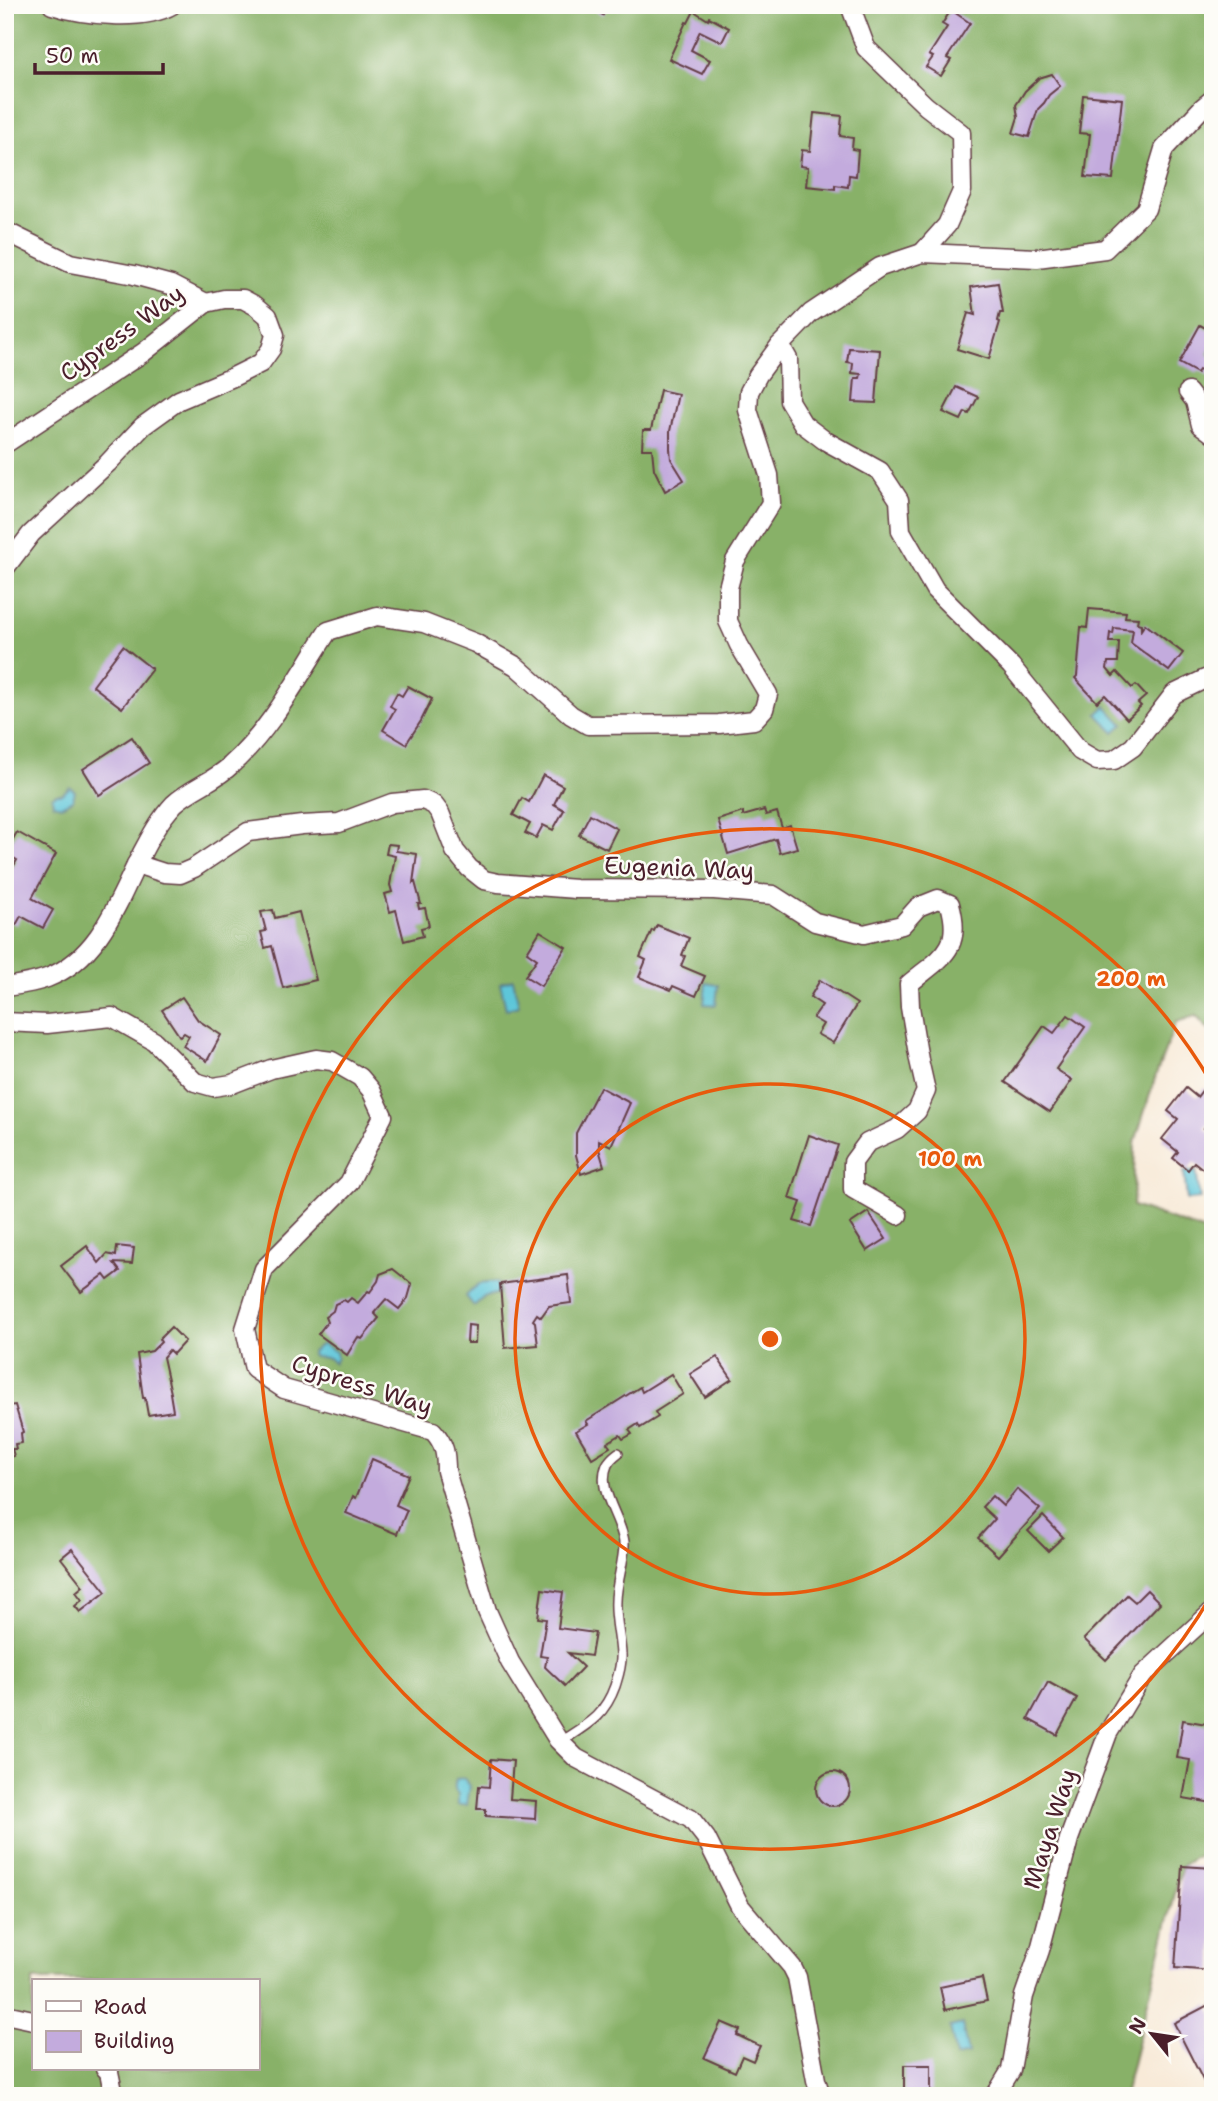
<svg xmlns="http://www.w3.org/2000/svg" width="1218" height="2101" viewBox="0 0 1218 2101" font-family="'Shantell Sans',sans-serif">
<rect width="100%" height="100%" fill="#fdfcf7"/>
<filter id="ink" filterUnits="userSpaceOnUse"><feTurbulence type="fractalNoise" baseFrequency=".0143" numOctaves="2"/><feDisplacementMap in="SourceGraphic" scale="14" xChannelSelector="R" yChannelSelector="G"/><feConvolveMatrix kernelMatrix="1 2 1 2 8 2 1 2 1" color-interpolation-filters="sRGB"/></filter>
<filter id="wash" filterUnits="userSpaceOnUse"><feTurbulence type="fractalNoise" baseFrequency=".00686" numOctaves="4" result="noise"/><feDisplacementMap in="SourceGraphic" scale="28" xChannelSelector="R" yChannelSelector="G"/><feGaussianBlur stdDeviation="1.57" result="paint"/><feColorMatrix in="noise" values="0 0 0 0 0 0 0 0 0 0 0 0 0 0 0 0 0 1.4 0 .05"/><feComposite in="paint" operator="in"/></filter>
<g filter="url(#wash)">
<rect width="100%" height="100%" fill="#f8ead8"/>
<path fill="#88b167" stroke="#696849" stroke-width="2" fill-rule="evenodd" d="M5,5h1208v1029l-17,-18 -20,6 -19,50 -22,70 -2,64 80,28v612l-31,20 -58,230h-1119zM33,1980h224v88h-224z"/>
<g fill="#5dc6d9" stroke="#547282" stroke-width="2">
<polygon points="1106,706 1123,724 1114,732 1097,714"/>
<polygon points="70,787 75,791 73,800 61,806 53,804 52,797 56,794 62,794"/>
<polygon points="513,979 519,1006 506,1009 500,983"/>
<polygon points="706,983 718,985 716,1005 704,1004"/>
<polygon points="1196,1170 1200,1199 1187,1200 1184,1172"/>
<polygon points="497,1282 499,1294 485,1296 474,1306 466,1296 478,1284"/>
<polygon points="322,1344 336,1352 337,1357 334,1363 329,1358 315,1357 312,1355 312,1352"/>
<polygon points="464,1778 470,1786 467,1805 458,1805 458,1794 454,1790 456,1779"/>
<polygon points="962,2024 968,2054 956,2057 950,2027"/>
</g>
<g id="blocks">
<g fill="#c3abdd">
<polygon points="586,5 608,5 603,15"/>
<polygon points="951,10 970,23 947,58 951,60 941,76 926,67 933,57 929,55 947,27 942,24"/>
<polygon points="694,11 708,20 709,17 729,28 722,42 700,31 691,50 710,60 702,74 669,59 686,22 688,23"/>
<polygon points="1052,74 1060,86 1049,95 1044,103 1038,109 1029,137 1013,133 1018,117 1016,105 1025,91 1039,78"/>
<polygon points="1083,95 1122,99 1113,179 1085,177 1090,134 1079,133"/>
<polygon points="814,113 842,116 840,136 853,138 852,149 858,150 856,176 849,175 848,187 835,185 835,189 806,186 808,167 800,166 802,150 810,151"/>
<polygon points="998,283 1003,313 1000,313 998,321 1000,322 989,359 957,349 968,313 975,315 971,287"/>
<polygon points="1200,325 1213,332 1213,348 1211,347 1207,354 1213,358 1213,378 1199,370 1197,373 1179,363"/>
<polygon points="849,348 880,350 876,403 853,402 855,378 860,378 861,374 852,373 853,363 847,362"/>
<polygon points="956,387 978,397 969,414 965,412 961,420 943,412"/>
<polygon points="660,390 678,394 670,431 670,449 671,459 684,480 665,491 654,469 652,449 642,449 643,430 651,430"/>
<polygon points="1089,609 1126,612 1125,617 1138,618 1137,623 1141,624 1141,630 1145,624 1183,653 1169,671 1131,643 1133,630 1114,628 1113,634 1110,633 1109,642 1119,642 1118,662 1108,662 1107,669 1113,676 1117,672 1132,688 1136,685 1146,696 1138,703 1141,706 1127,719 1105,695 1097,702 1075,678 1077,676 1081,627 1087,628"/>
<polygon points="123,646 152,669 122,708 93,686"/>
<polygon points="408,686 432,699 421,721 406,744 383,730 395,709 390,706 397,693 402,696"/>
<polygon points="132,737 149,763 99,795 83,769"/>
<polygon points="543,775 563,786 554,804 564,810 553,830 543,825 536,838 525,833 530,824 513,815 522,798 529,802"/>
<polygon points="764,810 766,815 777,812 782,828 790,825 797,848 780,853 776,839 728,854 718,820 743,812 743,816"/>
<polygon points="590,814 617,829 607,849 579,835"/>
<polygon points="17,832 56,854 32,898 53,910 43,928 21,916 16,925 5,919 5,881 17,860 5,853"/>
<polygon points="388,844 397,845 396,851 417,854 413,883 415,882 421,904 418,904 419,909 425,908 429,926 421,928 423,936 404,941 396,910 390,912 385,894 392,892 390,885 395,856 386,854"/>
<polygon points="273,910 275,918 299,912 316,980 283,988 272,946 265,948 261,932 266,931 261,912"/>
<polygon points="657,925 689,938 682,955 685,956 681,966 705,976 696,996 673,986 671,990 639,977 646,960 640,957 652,930 654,931"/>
<polygon points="540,931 566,947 541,986 525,976 537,959 527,952"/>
<polygon points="820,980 857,1004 833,1043 817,1034 823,1024 813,1018 822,1005 810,997"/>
<polygon points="182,997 198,1020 221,1035 207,1061 183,1046 189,1036 184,1033 180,1037 162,1010"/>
<polygon points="1068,1015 1085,1027 1056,1069 1072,1080 1050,1112 1005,1082 1044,1026 1054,1033"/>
<polygon points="600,1087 630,1103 611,1146 599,1140 599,1149 604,1166 581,1174 576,1155 576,1133"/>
<polygon points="1186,1088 1197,1097 1204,1088 1213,1095 1213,1118 1204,1128 1213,1135 1213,1177 1194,1162 1188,1170 1173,1158 1178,1152 1162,1139 1178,1119 1168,1111"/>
<polygon points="809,1135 838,1145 811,1226 794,1221 801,1202 789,1198"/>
<polygon points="868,1212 886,1239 867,1251 850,1224"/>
<polygon points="87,1246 99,1263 107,1254 116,1256 117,1246 134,1248 132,1264 114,1263 120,1271 108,1280 104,1275 81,1292 61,1266"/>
<polygon points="393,1269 412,1284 408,1298 399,1309 386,1299 374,1313 379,1318 362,1339 358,1337 347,1355 318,1334 327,1322 325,1317 333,1311 335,1304 344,1300 347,1302 351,1298 358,1303 368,1291 370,1292 378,1281 380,1274"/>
<polygon points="568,1275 571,1303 549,1306 541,1317 537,1314 533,1320 535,1322 538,1345 505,1348 500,1284"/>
<polygon points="468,1325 476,1326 475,1343 467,1343"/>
<polygon points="171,1327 185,1341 173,1354 169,1350 163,1357 171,1393 170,1393 173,1411 148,1415 145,1398 143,1398 137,1354 152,1351 161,1342 159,1339"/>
<polygon points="717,1357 732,1379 705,1397 690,1374"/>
<polygon points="671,1374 683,1394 655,1412 658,1417 640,1428 638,1424 629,1430 632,1434 623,1439 620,1435 607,1443 610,1447 592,1458 576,1431 588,1424 586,1421 640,1387 642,1392"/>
<polygon points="5,1400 8,1406 15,1405 23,1432 21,1433 22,1443 15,1444 16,1449 12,1449 14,1456 5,1458"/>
<polygon points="372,1459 409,1475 396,1505 407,1510 397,1534 346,1513 353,1496 356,1498"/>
<polygon points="1017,1489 1040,1509 998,1556 978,1538 995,1519 982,1507 992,1496 1003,1506"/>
<polygon points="1043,1516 1063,1537 1048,1551 1028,1531"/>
<polygon points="72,1549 106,1592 80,1612 75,1606 82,1600 76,1592 83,1586 61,1558"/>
<polygon points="542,1589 563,1592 558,1628 595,1633 591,1656 568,1653 583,1667 565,1686 545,1667 547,1657 540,1656 546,1619 538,1618"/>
<polygon points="1147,1590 1160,1603 1106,1660 1084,1639 1127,1595 1135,1602"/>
<polygon points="1048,1682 1077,1698 1057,1735 1028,1719"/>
<polygon points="1183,1720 1213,1725 1213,1803 1183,1798 1190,1760 1177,1758"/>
<polygon points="491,1759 513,1761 510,1799 536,1801 535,1819 486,1816 486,1809 477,1809 479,1786 489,1787"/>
<circle cx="833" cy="1789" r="17"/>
<polygon points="1182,1866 1213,1868 1213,1971 1175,1968"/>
<polygon points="982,1978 987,2001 945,2010 940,1987"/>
<polygon points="1208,2005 1213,2015 1213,2092 1210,2094 1174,2023"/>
<polygon points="721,2022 740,2030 737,2035 760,2046 753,2061 742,2056 735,2072 704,2058"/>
<rect x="904" y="2065" width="27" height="31"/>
</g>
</g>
</g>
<g filter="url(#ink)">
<use href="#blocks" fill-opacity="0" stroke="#643d45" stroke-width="2"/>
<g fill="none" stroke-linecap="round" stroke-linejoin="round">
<g stroke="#643d45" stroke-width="12">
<path id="lane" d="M560,1742c26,-17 44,-25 55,-56 3,-10 7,-21 6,-32 -1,-18 -6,-35 -5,-53 0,-18 9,-42 8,-59 -3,-25 -28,-52 -17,-77 2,-4 7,-9 11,-12"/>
</g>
<g stroke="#643d45" stroke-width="21">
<g id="street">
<path d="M52,5c31,10 91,17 120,0"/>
<polyline points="850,5 866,48 926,106 961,133 962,191 947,225 922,253"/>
<polyline points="5,231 70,263 134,275 171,285 206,303"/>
<polyline points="780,345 788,359 789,401 803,424 824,440 880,471 899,500 901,531 935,590 1011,666 1080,751 1097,761 1114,760 1133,747 1174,694 1205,679 1213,681"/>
<polyline points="1188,392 1195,401 1201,425 1213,434"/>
<polyline points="5,444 144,352 206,303 224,299 243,299 256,306 268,316 275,335 271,349 261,363 233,377 179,400 143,426 108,463 31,534 5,568"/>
<path d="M136,864l28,9 16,1 14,-6 54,-36 54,-7 37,-2 53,-20 31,-3 11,5 6,8 15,38 14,17 15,12 14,3 78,6 138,1 59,5 42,27 49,12 38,-9 16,-18 20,-8 12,5c13,46 -9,53 -41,80l1,23 9,53 7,31 -9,20 -20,18 -30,14 -14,19v27l45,26"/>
<path d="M5,987c14,-2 29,-4 42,-9 53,-20 72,-79 95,-125 9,-17 18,-34 32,-49 17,-16 41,-23 57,-39 41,-37 67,-88 97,-134l49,-15 47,7 51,20 41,23 55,49 17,10 131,-1 35,-4 10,-11 4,-15 -29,-49 -11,-24v-33l7,-27 36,-58 -2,-28 -21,-65 1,-18 9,-17 22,-30 31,-32 69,-46 42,-14 115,5 68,-9 41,-40 18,-60 38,-41 11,-9"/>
<path d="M5,1022l42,2 65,-7 42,24 41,41 18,5 19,-3 39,-15 45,-10 16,2 28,16 11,13 12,26 -34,67 -85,86 -19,60 9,40 30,20 149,42c12,13 13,23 13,40l41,140 23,51 48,78 18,18 115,61 15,19 34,68 52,61 5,10 19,103 5,16"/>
<polyline points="5,2014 33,2020"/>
<polyline points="105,2068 109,2072 114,2096"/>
<polyline points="995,2096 1011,2070 1024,1996 1040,1950 1069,1839 1108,1733 1143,1675 1213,1611"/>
</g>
</g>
<use href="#lane" stroke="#fff" stroke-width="9"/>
<use href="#street" stroke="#fff" stroke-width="18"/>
</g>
</g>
<g fill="none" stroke="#e8590c" stroke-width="3.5">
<circle cx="770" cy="1339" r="255"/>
<path d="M1212 1594A510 510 0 1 1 1212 1084"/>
</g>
<g text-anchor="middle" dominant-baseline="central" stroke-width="5" stroke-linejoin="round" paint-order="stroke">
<g font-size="24" fill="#4a1f2b" stroke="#fdfcf7">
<text transform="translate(122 333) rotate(-36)">Cypress Way</text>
<text transform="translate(679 868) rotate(2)">Eugenia Way</text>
<text transform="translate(362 1385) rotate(18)">Cypress Way</text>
<text transform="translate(1050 1829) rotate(-72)">Maya Way</text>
</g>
</g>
<circle cx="770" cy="1339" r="10" fill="#e8590c" stroke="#fdfcf7" stroke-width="3.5"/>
<g font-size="21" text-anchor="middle" font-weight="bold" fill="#e8590c" stroke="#fdfcf7" stroke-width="5" stroke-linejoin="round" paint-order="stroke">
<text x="1131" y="986">200 m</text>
<text x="950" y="1166">100 m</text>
</g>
<rect width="1218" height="2101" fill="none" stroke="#fdfcf7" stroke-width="28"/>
<rect x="32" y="1979" width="228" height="91" fill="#fdfcf7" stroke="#b5a4a5" stroke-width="2"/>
<rect x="46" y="2001" width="35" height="10" fill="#ffffff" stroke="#b5a4a5" stroke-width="2"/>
<text x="94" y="2014" font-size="21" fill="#4a1f2b">Road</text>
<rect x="46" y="2031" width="35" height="21" fill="#c3abdd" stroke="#b5a4a5" stroke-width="2"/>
<text x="94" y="2048" font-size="21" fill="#4a1f2b">Building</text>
<g transform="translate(1152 2034) rotate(300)" stroke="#fdfcf7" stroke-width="5" paint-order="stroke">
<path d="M0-5L12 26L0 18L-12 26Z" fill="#4a1f2b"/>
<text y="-10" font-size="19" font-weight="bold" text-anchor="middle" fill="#4a1f2b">N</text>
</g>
<path d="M35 63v10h128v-10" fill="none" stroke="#4a1f2b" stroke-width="3.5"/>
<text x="46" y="63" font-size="21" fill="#4a1f2b" stroke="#fdfcf7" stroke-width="5" paint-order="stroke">50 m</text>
</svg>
